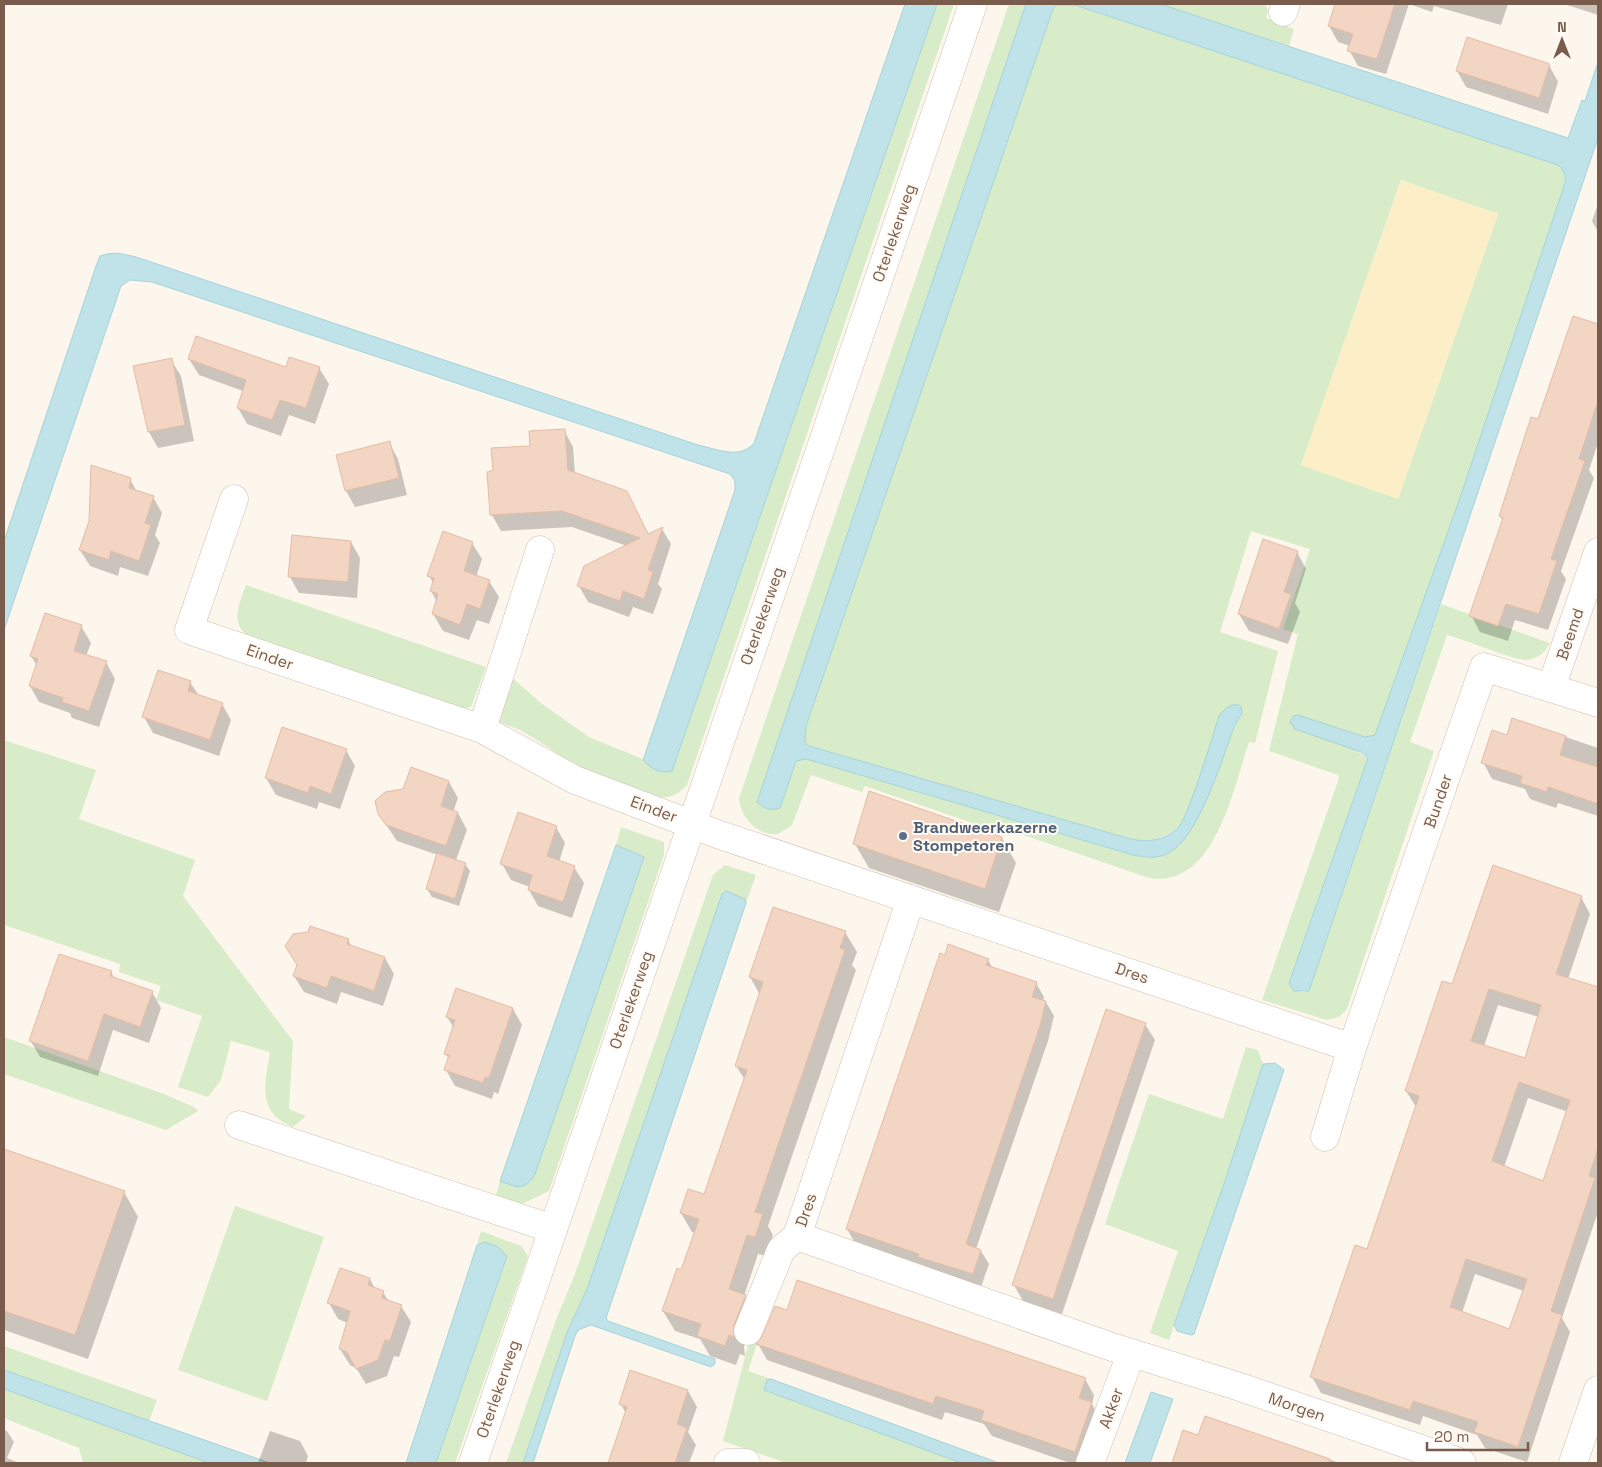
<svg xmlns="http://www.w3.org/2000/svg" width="1602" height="1467" viewBox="0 0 1602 1467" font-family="'Space Grotesk',sans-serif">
<rect width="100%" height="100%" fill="#fdf6ec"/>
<g fill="#d8ecc9" fill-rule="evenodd">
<path d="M937,4h17l-267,781c-8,9 -15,13 -27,12l-84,-31 -39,-26 -17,-10 -20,-8 -5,-4 12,-45 34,30 48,34 83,34z"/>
<path d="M1009,4h17l-269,798 5,5 18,1 16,-47 10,-2 327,96 12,3 20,-3 77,-142 -1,-7 -62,121c-18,12 -30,16 -52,11l-318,-92 -4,-4 1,-16 247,-717 3,-4h19l483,160c10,9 8,15 4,27l-103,309 -84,234 -10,2 -67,-22 70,43 -79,225 12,9 8,-1 132,-387 109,39c-5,10 -13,16 -24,17 -11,1 -64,-22 -79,-25l-37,107 24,9 -87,258 -8,8 -12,3 -65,-20 77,-222 -1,-3 -69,-24 29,-117 -15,-5 27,-80 -59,-18 -31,101 58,19 -23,92 -6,-1c-16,47 -34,147 -100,136l-140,-48 -2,5 -142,-49 -3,6 -51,-17 -19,50 -14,9c-21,2 -38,-17 -39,-36zM1401,180l97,34 -100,285 -97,-34z"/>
<polygon points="1160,4 1265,4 1268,10 1266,18 1294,29 1289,46"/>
<path d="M246,585l240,82 -15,40 -10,2 -212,-73c-20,-11 -9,-35 -3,-51z"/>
<path d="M4,740l92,30 -17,49 116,41 -12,36 110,145 -4,68 17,7 -13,11c-37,-15 -28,-43 -23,-75l-39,-11 -10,39 -13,17 -30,-10 24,-71 -46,-16 5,-14 -42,-14 1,-8 -116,-39z"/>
<polygon points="621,827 664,842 664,855 549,1191 522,1204 496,1195 500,1181 520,1187 644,857 616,845"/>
<polygon points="725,865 756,875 746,903 745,899 587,1289 568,1330 523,1463 506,1463 556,1320 575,1274 713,875"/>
<polygon points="4,1037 164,1094 194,1107 198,1111 166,1130 4,1074"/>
<polygon points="1246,1047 1258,1050 1263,1064 1225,1181 1169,1340 1150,1333 1178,1251 1105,1224 1149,1094 1223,1119"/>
<polygon points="235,1206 324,1237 267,1401 178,1370"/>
<polygon points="481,1231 521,1246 528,1256 455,1463 436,1463 507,1257 485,1242 477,1245"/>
<polygon points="750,1338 758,1341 748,1371 771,1379 767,1380 764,1390 961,1463 786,1463 723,1441"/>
<polygon points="4,1346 157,1400 149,1421 4,1370"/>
<polygon points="4,1389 209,1463 83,1463 79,1448 4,1418"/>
</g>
<polygon fill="#fcefc7" points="1401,180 1498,214 1398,499 1301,465"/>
<g fill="#bfe3e8" stroke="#a5d3da">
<path d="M905,4h32l-265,767c-12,3 -21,-2 -29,-11l92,-270v-9l-5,-7 -578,-192 -22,-2 -9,6 -117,344v-89l92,-275 4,-10c13,-5 23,-2 36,1l562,188c19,4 42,15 56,-2z"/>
<path d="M1026,4h134l408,134 14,-38 3,1 13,-39v76l-289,853h-15l-5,-8 79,-225 -7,-6 -66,-23 -5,-7 3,-6 5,-1 67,22 10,-2 84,-234 103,-309c4,-12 6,-18 -4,-27l-483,-160h-19l-3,4 -247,717 -1,16 4,4 318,92c19,5 36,3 51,-10 10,-10 35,-93 41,-112 7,-8 11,-14 22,-10l1,7 -7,12c-13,32 -37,119 -71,130 -11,4 -21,2 -31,0l-327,-96 -10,2 -16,47c-9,3 -16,1 -23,-6z"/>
<path d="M616,845l28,12 -109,317c-11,18 -18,13 -35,7z"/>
<polygon points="726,891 745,899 746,903 606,1318 608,1321 715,1359 715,1364 711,1367 591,1325 578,1330 575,1336 533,1463 523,1463 568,1330 587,1289 722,894"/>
<polygon points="1275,1063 1284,1070 1194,1334 1191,1335 1177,1331 1174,1325 1225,1181 1263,1064"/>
<polygon points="485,1242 498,1247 507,1256 436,1463 406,1463 477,1245"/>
<polygon points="4,1370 270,1463 209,1463 4,1389"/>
<polygon points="771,1379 999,1463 961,1463 764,1390 767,1380"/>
<polygon points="1151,1392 1173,1399 1150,1463 1125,1463"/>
</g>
<g fill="#0003" fill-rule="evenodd">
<polygon points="1336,4 1508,4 1501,25 1434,6 1432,12 1409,4 1386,74 1358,66 1349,50 1350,46 1338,42 1329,26"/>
<polygon points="1564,4 1598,4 1598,15"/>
<polygon points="1549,65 1558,82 1548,114 1466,87 1457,71"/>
<polygon points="1598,204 1598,232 1592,221"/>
<polygon points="1573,317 1598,325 1598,443 1589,470 1594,478 1561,571 1566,579 1548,630 1515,620 1508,641 1480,632 1471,615 1503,521 1500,516 1539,421"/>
<polygon points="189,359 287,369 319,368 329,384 315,424 289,415 281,436 247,424 238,408 243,391 199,375"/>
<polygon points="171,360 181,376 194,441 158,448 149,432"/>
<polygon points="564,430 573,447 575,474 626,492 649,535 662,529 671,544 658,584 662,589 653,614 633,607 629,617 588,602 579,586 627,546 572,527 501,531 492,515 488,473 494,471 531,447"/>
<polygon points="389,443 398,459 407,495 355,507 346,491 337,456"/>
<polygon points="130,479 137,492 153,497 162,513 155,535 160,543 148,576 120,567 118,576 90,566 80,550"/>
<polygon points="351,542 360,558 357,598 299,593 290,577"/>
<polygon points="472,543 482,559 476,577 489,581 499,597 489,624 477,620 469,640 443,631 433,614 437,602 431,591 433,583 429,575"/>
<polygon points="1297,552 1306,569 1295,603 1300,612 1288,644 1249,631 1239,614"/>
<polygon points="81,626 91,643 86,656 106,662 115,679 99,727 72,718 70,713 39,702 30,686 37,666 31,656"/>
<polygon points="190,682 199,696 222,704 231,720 219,756 153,733 144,717"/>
<polygon points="1513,719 1598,748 1598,816 1558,803 1556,808 1530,799 1525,789 1492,779 1483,762 1507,737"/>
<polygon points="346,750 355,766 340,809 319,802 317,809 276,795 266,778"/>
<polygon points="449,782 458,798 453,812 458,813 467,830 456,860 465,864 470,871 459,906 432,897 427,889 438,855 397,841 379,814"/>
<polygon points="556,827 565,843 559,862 574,867 584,883 572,918 538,906 529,890 530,887 511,880 502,864"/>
<polygon points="1002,838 1016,863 999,912 869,868 855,844"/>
<path d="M1581,897l9,17 -22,65 30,9v224l-36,106 8,14 -43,130 -42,-14 -8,-13 -54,-19 -3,9 -99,-32 -9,-16 56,-126 48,-144 -10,-16 47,-105zM1498,1005l41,12 -13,42 -42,-13zM1528,1098l40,14 -24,70 -40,-15zM1475,1274l49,17 -14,40 -48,-18z"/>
<polygon points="845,932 857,952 852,965 856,970 768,1226 773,1235 766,1256 758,1254 744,1296 756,1316 744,1346 745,1356 740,1354 736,1365 710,1356 700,1339 675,1331 663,1311 682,1271 695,1233 692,1232 681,1213 705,1196 745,1080 736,1066 760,995 750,977"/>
<polygon points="348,940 352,947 385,958 394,974 383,1006 341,992 337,1004 304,992 294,976"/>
<polygon points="988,960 993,969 1036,983 1044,997 1043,1001 1046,1002 1054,1016 1048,1041 976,1249 981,1251 989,1264 981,1287 928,1271 925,1266 855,1243 847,1229"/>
<polygon points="111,972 115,979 152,992 161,1008 149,1043 113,1030 98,1076 40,1057 30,1040"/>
<polygon points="513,1009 522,1025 498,1094 494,1092 492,1099 455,1086 446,1070 449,1059 445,1053 454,1028 447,1017"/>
<polygon points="1145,1024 1155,1040 1062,1314 1023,1301 1014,1285"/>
<polygon points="4,1150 124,1192 138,1217 88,1359 4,1330"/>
<polygon points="370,1279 375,1289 383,1292 389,1302 401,1306 411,1322 399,1357 394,1356 387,1376 366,1384 356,1368 350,1365 340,1349 348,1323 338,1319 329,1303"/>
<polygon points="788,1312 1085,1379 1094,1395 1092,1404 1100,1419 1085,1463 1070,1463 992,1436 984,1424 945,1412 942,1420 767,1360 758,1344"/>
<polygon points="631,1372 688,1391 697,1407 688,1432 696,1445 689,1463 609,1463 626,1414 621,1404"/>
<polygon points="1205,1417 1340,1463 1176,1463 1174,1460 1199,1436"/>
<polygon points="4,1430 7,1431 14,1442 7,1458 19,1463 4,1463"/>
<polygon points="270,1431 300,1441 308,1456 306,1463 258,1463"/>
</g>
<g fill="#f3d5c3" stroke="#e6bba3" fill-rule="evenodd">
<polygon points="1335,4 1395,4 1377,59 1347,51 1353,34 1328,26"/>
<polygon points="1467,37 1550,64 1539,98 1456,71"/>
<polygon points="1573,316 1598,324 1598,401 1579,459 1585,461 1551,559 1557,561 1539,614 1506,604 1498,626 1469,616 1503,518 1499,516 1531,417 1538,419"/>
<polygon points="196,336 286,367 289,357 320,367 306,408 280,400 272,420 237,408 246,380 188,359"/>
<polygon points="172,358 185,425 148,432 133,366"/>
<polygon points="565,429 568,470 627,491 648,534 663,527 648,570 653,572 644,599 623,591 620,601 577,586 584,566 640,538 562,511 490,515 487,472 493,470 491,448 530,446 529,431"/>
<polygon points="390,441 399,478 345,491 336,455"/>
<polygon points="91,465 131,478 129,488 154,496 145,523 151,525 139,561 111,551 109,560 79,550 89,521"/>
<polygon points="443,531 473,542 464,571 490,580 480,609 467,604 460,625 432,614 438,594 430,591 434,578 427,576"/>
<polygon points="292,535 351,541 348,582 288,577"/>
<polygon points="1263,539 1298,551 1284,592 1291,594 1279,629 1238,614"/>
<polygon points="45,613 82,625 74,651 107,661 89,711 62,702 63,698 29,686 38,659 30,656"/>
<polygon points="158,670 191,681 188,691 223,703 210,740 142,717"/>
<polygon points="1512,718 1566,736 1560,755 1598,767 1598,804 1548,787 1547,792 1520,783 1522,776 1481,763 1492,730 1507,735"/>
<polygon points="282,727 347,749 331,794 310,786 308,793 265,778"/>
<polygon points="411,767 449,781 441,806 458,812 446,846 386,825 378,814 375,801 385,792 403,789"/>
<polygon points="869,791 1002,837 985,889 853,844"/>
<polygon points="518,812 557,826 547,856 575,866 563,902 528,890 532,875 500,864"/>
<polygon points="437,853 466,863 455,899 426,889"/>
<path d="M1493,865l89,31 -26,78 42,13v161l-9,28 6,2 -44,133 11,4 -44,132 -44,-15 4,-10 -65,-21 -3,9 -100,-33 45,-132 12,4 52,-153 -14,-5 37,-110 10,3zM1489,989l52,16 -16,53 -54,-17zM1519,1082l51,18 -27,81 -51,-20zM1466,1259l61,20 -18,50 -59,-22z"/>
<polygon points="773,907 846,931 840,948 845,950 755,1212 763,1214 755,1237 747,1235 729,1289 746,1295 734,1325 734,1337 729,1335 725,1346 697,1336 701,1324 662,1311 677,1268 681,1270 699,1219 680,1213 688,1189 704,1194 747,1070 735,1066 763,982 749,977"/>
<polygon points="310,926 349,939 347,944 385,957 374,991 331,976 327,988 293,976 297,965 285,946 293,934 308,932"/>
<polygon points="948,944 989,959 986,965 1037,982 1032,997 1046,1001 1040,1026 966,1244 981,1250 973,1274 918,1257 919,1254 846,1229 940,953 945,955"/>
<polygon points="59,954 112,971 110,976 153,991 140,1027 104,1014 88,1061 29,1041"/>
<polygon points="456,988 513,1008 489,1078 485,1077 483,1083 444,1070 449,1055 444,1054 455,1020 446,1017"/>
<polygon points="1106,1009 1146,1023 1053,1299 1012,1285"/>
<polygon points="4,1149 125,1191 75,1335 4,1311"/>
<polygon points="340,1268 370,1278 368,1285 384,1291 382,1298 402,1305 390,1341 385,1340 378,1360 356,1369 347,1352 339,1349 350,1311 327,1303"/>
<polygon points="797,1280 1086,1378 1079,1398 1092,1402 1075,1452 981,1420 984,1411 936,1396 933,1404 756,1344 762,1337 775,1306 787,1310"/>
<polygon points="630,1370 688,1390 677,1424 687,1428 675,1463 608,1463 627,1407 619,1404"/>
<polygon points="1205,1416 1330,1459 1329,1463 1172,1463 1183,1430 1198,1435"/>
</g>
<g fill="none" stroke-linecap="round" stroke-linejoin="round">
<g stroke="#d1beb0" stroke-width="29">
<g id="minor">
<polyline points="1283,12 1286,4"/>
<polyline points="234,499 189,630 482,729 575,780 720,835 1352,1048"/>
<polyline points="1551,688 1598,552"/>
<polyline points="482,729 540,550"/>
<polyline points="911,899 797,1236 1106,1345 1237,1386 1462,1463"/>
<polyline points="239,1125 553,1229"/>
<polyline points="1325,1137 1352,1048 1484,667 1598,703"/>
<polyline points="748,1331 781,1250 797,1236"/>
<polyline points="473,1463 973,4"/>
<polyline points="728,1463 746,1463"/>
<polyline points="1090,1463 1131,1354"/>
<polyline points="1573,1463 1598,1390"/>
</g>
</g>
<use href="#minor" stroke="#fff" stroke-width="28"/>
</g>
<circle fill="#5c6f8a" stroke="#fffaf3" stroke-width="2" cx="903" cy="836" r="5"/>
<g text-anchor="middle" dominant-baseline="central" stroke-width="4" stroke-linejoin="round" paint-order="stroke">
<g font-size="16" fill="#7a5c4d" stroke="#fffaf3">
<text transform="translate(894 233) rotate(-71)">Oterlekerweg</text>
<text transform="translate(762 616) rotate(-71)">Oterlekerweg</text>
<text transform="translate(1570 634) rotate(-71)">Beemd</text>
<text transform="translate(270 657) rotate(19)">Einder</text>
<text transform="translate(1438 801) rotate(-71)">Bunder</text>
<text transform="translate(654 809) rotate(20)">Einder</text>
<text transform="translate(1132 973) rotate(19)">Dres</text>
<text transform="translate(631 1000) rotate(-71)">Oterlekerweg</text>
<text transform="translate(806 1210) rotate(-71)">Dres</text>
<text transform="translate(498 1389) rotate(-71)">Oterlekerweg</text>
<text transform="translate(1297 1407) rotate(19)">Morgen</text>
<text transform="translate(1111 1408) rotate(-70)">Akker</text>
</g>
<g font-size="16" font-weight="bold" fill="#4e5e75" stroke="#fffaf3" text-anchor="start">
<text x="913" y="827">Brandweerkazerne<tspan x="913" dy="18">Stompetoren</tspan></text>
</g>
</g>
<rect width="1602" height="1467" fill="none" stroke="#7a5c4d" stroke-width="10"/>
<g transform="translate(1562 40)" stroke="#fffaf3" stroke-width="4" paint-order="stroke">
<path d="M0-4L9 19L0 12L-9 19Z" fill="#7a5c4d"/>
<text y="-8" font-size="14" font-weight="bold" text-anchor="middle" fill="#7a5c4d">N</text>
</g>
<path d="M1427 1442v8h101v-8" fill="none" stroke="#7a5c4d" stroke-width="2.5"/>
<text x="1434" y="1442" font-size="15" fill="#7a5c4d" stroke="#fffaf3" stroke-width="4" paint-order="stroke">20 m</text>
</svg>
